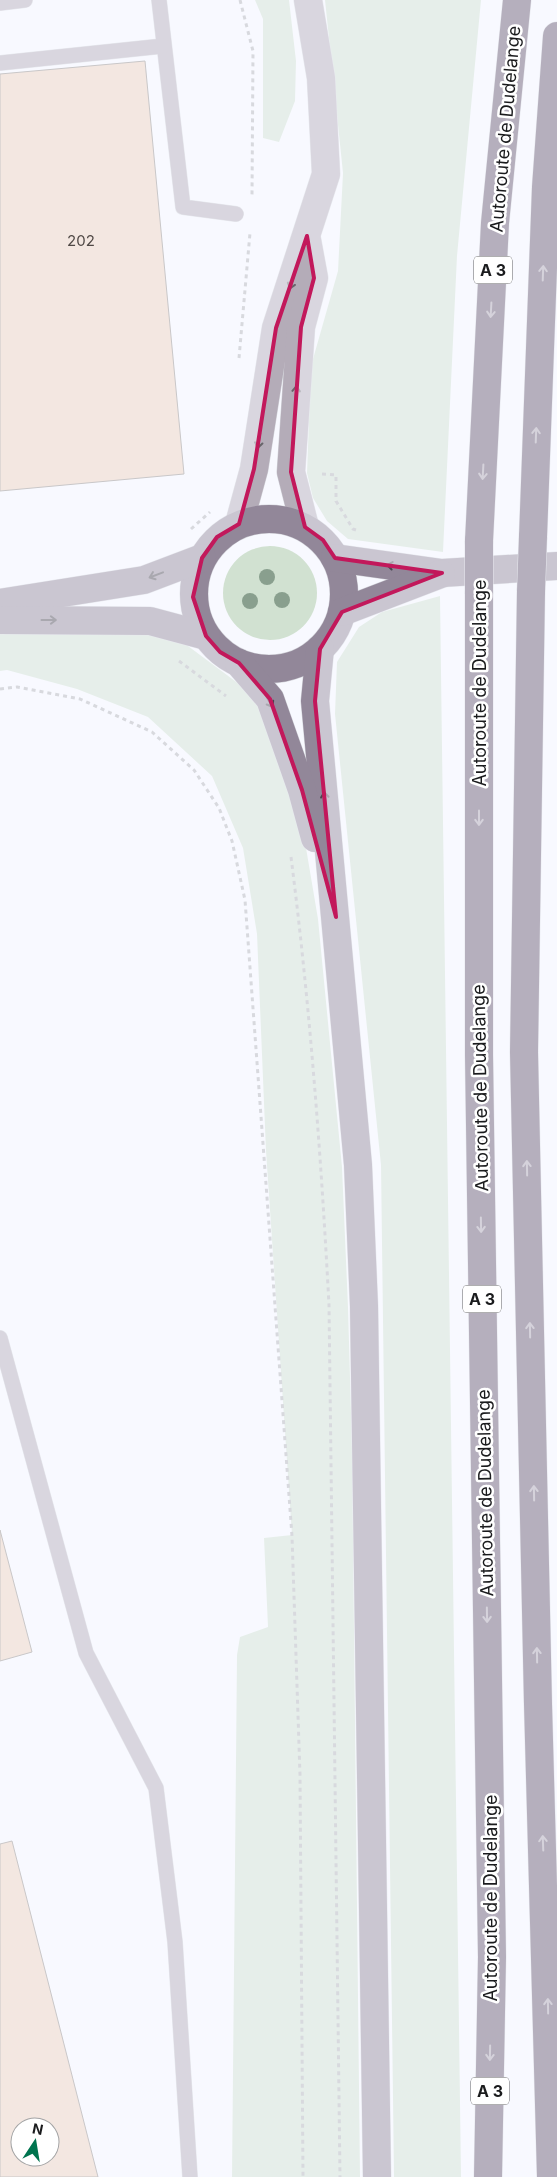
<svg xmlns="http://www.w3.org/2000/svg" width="557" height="2177" viewBox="0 0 557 2177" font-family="Inter,sans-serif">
<rect width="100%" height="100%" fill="#f8f9ff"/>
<g fill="#d1e1d1">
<polygon points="255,0 289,0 296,61 295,101 279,142 263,138 263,19"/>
<polygon points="325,0 481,0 457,256 443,552 348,539 327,521 313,498 307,473 311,366 338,271 343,173"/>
<circle cx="270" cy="593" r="47"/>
<polygon points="440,596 461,2177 394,2177 381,1165 335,714 337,662 359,627 382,612"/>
<polygon points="32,629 153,635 184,643 243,687 256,701 289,784 303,830 318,919 342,1167 348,1307 352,1448 360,2177 232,2177 237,1655 240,1637 268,1627 264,1538 292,1535 266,1151 257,934 243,848 212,776 148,717 77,689 7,670 0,671 0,632"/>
</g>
<g fill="#edd0bc" stroke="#908a86" fill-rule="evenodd">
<polygon points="145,61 184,474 0,491 0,74"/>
<polygon points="0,1530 32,1652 0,1661"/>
<path d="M12,1841l86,336h-98v-333zM20,2127h30v30h-30z"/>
</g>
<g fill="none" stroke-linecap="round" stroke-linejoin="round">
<g stroke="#d4d5db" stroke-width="16">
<g id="lane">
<polyline points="159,0 183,207 236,214"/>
<polyline points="0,3 25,0"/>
<polyline points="0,63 163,46"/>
<polyline points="0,1338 86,1653 156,1788 175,1942 190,2177"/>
</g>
</g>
<g stroke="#d4d5db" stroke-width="29">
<g id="street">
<polyline points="239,524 254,469 276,328 326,174 321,78 308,0"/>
<polyline points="305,527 291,472 301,327 314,278 307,240"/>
</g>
</g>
<g stroke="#d4d5db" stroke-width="29">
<g id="secondary">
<circle cx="269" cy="594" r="75"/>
<polyline points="335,558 442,573 557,566"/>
<polyline points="0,603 144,580 202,558"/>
<polyline points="342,612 441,574"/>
<polyline points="0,620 150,621 206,636"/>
<polyline points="320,649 315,701 358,1165 364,1306 377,2177"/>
<polyline points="239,663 270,699 302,790 315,838"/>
</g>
</g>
<g stroke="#d4d5db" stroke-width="29">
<g id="highway">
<polyline points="533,537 546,187 557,36"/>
<polyline points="479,541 495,223 517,0"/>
<polyline points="531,591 524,1052 538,1704 551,2177"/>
<polyline points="479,594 479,1055 492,1957 488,2177"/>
</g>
</g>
<g stroke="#b1b2b7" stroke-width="3" stroke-dasharray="4 4" stroke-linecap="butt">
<polyline points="240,0 253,51 252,196"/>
<polyline points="239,358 250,233"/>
<polyline points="322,474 336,475 336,501 353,529 356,530"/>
<polyline points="191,529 210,512"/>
<polyline points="179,661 226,696"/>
<polyline points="0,689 17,687 80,699 152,732 194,770 219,808 232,841 245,900 292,1536 300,1775 303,2177"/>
<path d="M291,857c19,149 30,298 38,448l11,872"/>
</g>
<use href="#lane" stroke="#b4acb8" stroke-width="15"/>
<use href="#street" stroke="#b4acb8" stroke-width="28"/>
<use href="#secondary" stroke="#928799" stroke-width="28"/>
<use href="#highway" stroke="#65566e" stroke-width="28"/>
<g stroke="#d4d5db" stroke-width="29" stroke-linecap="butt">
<g id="highway-bridge">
<polyline points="531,591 533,537"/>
<polyline points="479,594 479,541"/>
</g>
</g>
<use href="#highway-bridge" stroke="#65566e" stroke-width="28"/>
</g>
<g fill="#899f8e">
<circle cx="267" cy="577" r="8"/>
<circle cx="282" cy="600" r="8"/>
<circle cx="250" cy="601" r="8"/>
</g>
<defs><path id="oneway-shaft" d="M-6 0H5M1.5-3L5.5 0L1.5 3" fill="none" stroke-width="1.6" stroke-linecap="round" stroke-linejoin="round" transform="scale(1.25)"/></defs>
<g stroke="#aaa2af">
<use href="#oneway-shaft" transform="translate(543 273) rotate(-88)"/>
<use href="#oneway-shaft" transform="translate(491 310) rotate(93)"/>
<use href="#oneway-shaft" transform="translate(536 435) rotate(-88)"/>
<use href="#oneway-shaft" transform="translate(483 472) rotate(93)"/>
<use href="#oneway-shaft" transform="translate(479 818) rotate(90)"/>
<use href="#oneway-shaft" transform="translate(527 1168) rotate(-91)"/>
<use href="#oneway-shaft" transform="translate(481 1225) rotate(89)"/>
<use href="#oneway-shaft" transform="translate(530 1330) rotate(-91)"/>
<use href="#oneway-shaft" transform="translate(534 1493) rotate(-91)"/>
<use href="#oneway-shaft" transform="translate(487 1615) rotate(89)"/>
<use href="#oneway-shaft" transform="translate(537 1655) rotate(-91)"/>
<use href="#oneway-shaft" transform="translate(543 1843) rotate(-92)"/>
<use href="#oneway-shaft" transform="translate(548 2006) rotate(-91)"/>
<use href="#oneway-shaft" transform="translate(490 2053) rotate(91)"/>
</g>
<g stroke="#67646a">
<use href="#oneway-shaft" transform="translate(292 282) rotate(108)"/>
<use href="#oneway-shaft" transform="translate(296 393) rotate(-86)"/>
<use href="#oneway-shaft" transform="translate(259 441) rotate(99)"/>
</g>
<g stroke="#4a464f">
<use href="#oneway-shaft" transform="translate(394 566) rotate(-172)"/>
<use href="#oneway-shaft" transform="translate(156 575) rotate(159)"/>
<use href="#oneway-shaft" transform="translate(49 620)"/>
<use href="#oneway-shaft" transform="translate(269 701) rotate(60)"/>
<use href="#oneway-shaft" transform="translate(325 799) rotate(-96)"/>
</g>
<path d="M0 0H557V2177H0ZM307,236l7,42 -13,49 -10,145 14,55 18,13 12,18 107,15 -100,39 -22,37 -5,52 21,216 -34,-127 -32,-91 -31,-36 -19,-11 -14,-16 -13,-39 9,-39 15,-21 22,-13 15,-55 22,-141z" fill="#f8f9ff" fill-opacity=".55" fill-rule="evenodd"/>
<path fill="none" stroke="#c2185b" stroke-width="4" stroke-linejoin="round" d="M307,236l7,42 -13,49 -10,145 14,55 18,13 12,18 107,15 -100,39 -22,37 -5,52 21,216 -34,-127 -32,-91 -31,-36 -19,-11 -14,-16 -13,-39 9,-39 15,-21 22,-13 15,-55 22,-141z"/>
<g text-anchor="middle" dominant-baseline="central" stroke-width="5" stroke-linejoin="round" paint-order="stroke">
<g font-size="15" fill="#4f4845">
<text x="81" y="240">202</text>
</g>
<g fill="#fff" stroke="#5f5f61" stroke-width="1">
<rect x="474" y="256.5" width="38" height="27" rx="4"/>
<rect x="463" y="1285.5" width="38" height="27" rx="4"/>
<rect x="471" y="2077.5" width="38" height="27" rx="4"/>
</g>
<g font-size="16" font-weight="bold" fill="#1a1b1d">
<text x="493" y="270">A 3</text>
<text x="482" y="1299">A 3</text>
<text x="490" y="2091">A 3</text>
</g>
<g font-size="18" fill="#1a1b1d" stroke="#fff">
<text transform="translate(505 129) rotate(-85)">Autoroute de Dudelange</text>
<text transform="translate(479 683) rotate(-90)">Autoroute de Dudelange</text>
<text transform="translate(480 1088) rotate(-91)">Autoroute de Dudelange</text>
<text transform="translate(485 1493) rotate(-91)">Autoroute de Dudelange</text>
<text transform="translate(490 1898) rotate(-90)">Autoroute de Dudelange</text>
</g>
</g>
<g transform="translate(35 2142) rotate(12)"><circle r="24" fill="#ffffff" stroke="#a3a4a5"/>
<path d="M0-4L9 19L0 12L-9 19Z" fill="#00744f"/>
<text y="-8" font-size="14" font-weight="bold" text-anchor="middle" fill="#1a1b1d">N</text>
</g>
</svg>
